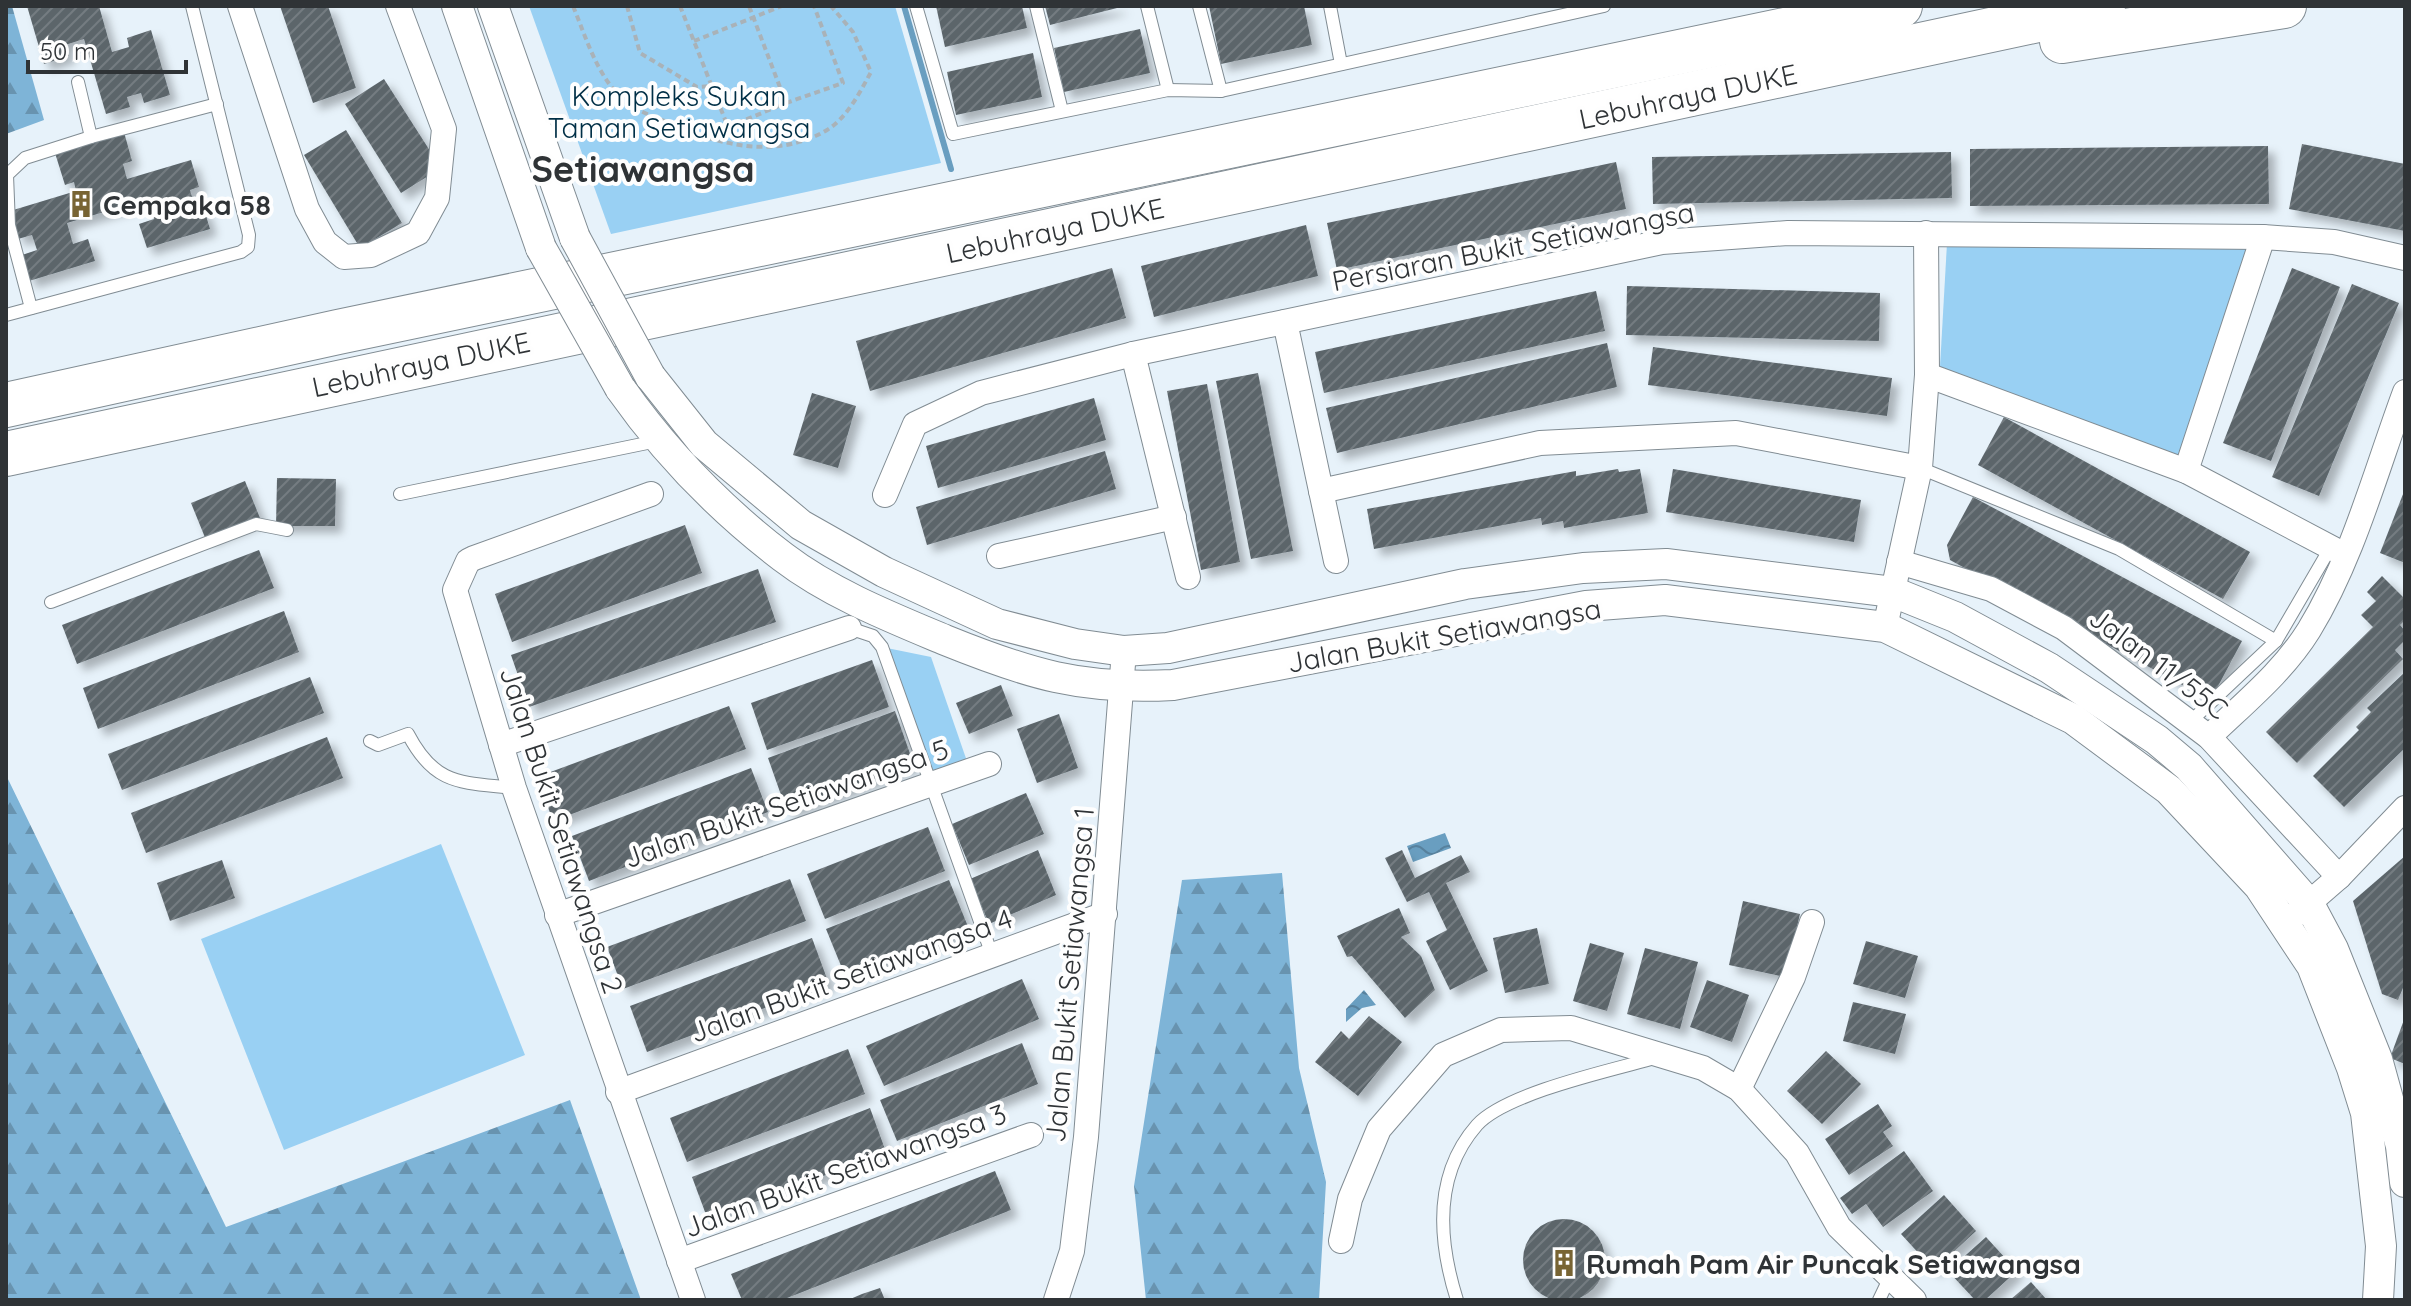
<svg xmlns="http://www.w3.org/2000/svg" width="2411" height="1306" viewBox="0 0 2411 1306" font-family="Quicksand,sans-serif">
<defs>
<pattern id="forest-firs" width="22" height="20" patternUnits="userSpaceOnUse" patternTransform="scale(2)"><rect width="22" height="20" fill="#7eb4d7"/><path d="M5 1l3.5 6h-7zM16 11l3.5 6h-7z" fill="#6893af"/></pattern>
<pattern id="water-waves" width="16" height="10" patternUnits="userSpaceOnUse" patternTransform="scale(2)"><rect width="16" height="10" fill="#699ec0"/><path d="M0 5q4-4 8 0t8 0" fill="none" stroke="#57819d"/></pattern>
<pattern id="building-hatch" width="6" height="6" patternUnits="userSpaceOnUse" patternTransform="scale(2)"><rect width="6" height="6" fill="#5b656b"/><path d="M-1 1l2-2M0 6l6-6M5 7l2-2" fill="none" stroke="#747c81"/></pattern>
<filter id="shadow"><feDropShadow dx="7" dy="7" stdDeviation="4" flood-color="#0004"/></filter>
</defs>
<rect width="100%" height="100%" fill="#e7f2fa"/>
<g fill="url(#forest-firs)">
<polygon points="6,6 12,6 44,120 6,134"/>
<polygon points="6,775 226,1227 570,1100 641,1300 6,1300"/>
<polygon points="1282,873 1299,1068 1326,1182 1319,1300 1146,1300 1134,1186 1182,880"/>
</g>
<g fill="#99d0f3">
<polygon points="529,6 895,6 941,163 611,234"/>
<polygon points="1947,243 2249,247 2182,458 1940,367"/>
<polygon points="882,647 931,657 970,770 930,785"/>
<polygon points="441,844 525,1055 284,1150 201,939"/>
</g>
<g fill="url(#water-waves)">
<polygon points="1445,833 1451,848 1413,862 1407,846"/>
<polygon points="1364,990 1376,1005 1362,1008 1346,1022 1346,1009"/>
</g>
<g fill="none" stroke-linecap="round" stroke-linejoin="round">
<polyline stroke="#699ec0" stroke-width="6" points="904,6 951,169"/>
</g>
<g fill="url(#building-hatch)" filter="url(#shadow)">
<polygon points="27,6 99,6 112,52 129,47 127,38 151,30 170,95 144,103 141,93 127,97 130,107 106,114 84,39 65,45 69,56 44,64"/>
<polygon points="280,6 328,6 356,88 313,103"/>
<polygon points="936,6 1022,6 1027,28 945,47"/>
<polygon points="1045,6 1120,6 1121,7 1050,25"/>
<polygon points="1209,6 1304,6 1312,45 1221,64"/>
<polygon points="1140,29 1150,73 1064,92 1054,48"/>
<polygon points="1033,53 1042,97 956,115 947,72"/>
<polygon points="384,79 441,168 401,193 345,104"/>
<polygon points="346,130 402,223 360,248 304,155"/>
<polygon points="124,132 132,161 123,164 127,179 191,160 199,187 190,190 196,211 204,209 210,229 147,248 139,224 154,219 148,199 67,223 73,244 88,239 95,261 29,281 22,255 37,250 32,235 18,239 10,211 76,191 74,182 65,185 55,153"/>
<polygon points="2302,144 2405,164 2405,231 2289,209"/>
<polygon points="2268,146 2269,204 1970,206 1970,149"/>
<polygon points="1951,152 1952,198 1653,204 1652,157"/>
<polygon points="1616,162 1626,209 1337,270 1327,223"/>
<polygon points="1306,225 1318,276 1154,317 1141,266"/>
<polygon points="1112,268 1126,318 870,391 856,341"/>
<polygon points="2292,268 2340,287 2271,461 2223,443"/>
<polygon points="2352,284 2399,303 2319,496 2272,477"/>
<polygon points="1627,286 1880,293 1879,341 1626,335"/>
<polygon points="1596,291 1605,331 1324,393 1315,352"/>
<polygon points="1607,343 1617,387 1337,453 1326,408"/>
<polygon points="1653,347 1892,378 1887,416 1648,385"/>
<polygon points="1258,373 1293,551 1251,559 1216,381"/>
<polygon points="1207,384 1240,562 1201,570 1167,391"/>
<polygon points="812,393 856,406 838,468 793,455"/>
<polygon points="1094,398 1106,440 938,488 926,446"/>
<polygon points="2004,417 2250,552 2223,599 1978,465"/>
<polygon points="1105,451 1116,489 927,545 916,507"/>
<polygon points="1618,469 1619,472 1640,469 1648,513 1564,528 1563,521 1542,525 1541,518 1374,549 1367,509 1576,471 1576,476"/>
<polygon points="1673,469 1861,500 1854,542 1666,512"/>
<polygon points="277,478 336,479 335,526 276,526"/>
<polygon points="245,481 260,518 206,540 191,503"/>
<polygon points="2405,489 2405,563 2380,553"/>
<polygon points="1973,497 2242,641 2216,690 2201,695 1950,560 1947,545"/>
<polygon points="685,525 702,573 512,642 495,594"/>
<polygon points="259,550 274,588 77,664 62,625"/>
<polygon points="758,569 776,622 529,707 511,655"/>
<polygon points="2382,576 2405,599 2405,620 2400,625 2405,631 2405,640 2395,650 2403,659 2297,763 2266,732 2373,627 2361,615 2376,601 2367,592"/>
<polygon points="284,611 299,652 98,729 83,688"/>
<polygon points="872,660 889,707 767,750 751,703"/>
<polygon points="2405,672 2405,748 2344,807 2313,776 2359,730 2356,727 2371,712 2367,708"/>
<polygon points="310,677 324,713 122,790 108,754"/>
<polygon points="1001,685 1013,716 969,734 956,703"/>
<polygon points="729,706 746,749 553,821 537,777"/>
<polygon points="895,711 914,765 787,812 768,758"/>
<polygon points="1059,714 1078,768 1037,783 1017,729"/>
<polygon points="327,737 343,778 146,853 131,813"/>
<polygon points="751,768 768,812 589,881 572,836"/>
<polygon points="1026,793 1044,834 969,865 952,824"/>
<polygon points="928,827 945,871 825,919 807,874"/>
<polygon points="1038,850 1056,895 989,924 970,879"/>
<polygon points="1402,850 1415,878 1461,855 1470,872 1446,883 1488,971 1450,990 1426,941 1447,930 1429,892 1407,902 1385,858"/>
<polygon points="2405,856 2405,983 2398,1000 2382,994 2353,901"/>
<polygon points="222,860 235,898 170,921 157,883"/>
<polygon points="790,879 806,921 623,989 607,947"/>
<polygon points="949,880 969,929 846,978 826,929"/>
<polygon points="1743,901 1800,914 1785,977 1729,965"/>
<polygon points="1399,908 1410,933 1401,937 1421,956 1435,990 1405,1018 1352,956 1347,957 1337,936"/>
<polygon points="1537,928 1549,984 1505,993 1493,938"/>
<polygon points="812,938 829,984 647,1052 630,1006"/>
<polygon points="1866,941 1918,956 1905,998 1853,984"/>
<polygon points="1590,943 1624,953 1607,1011 1573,1001"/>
<polygon points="1645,948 1698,962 1680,1029 1627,1014"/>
<polygon points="1022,979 1039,1019 884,1086 866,1046"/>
<polygon points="1707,980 1749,995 1732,1042 1690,1027"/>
<polygon points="1853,1002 1906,1014 1895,1054 1843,1041"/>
<polygon points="1369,1016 1402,1042 1358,1096 1315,1062 1341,1031 1349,1039"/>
<polygon points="2405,1017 2405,1064 2390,1058"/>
<polygon points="1022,1043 1038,1084 897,1141 880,1100"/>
<polygon points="848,1049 865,1094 687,1162 670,1118"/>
<polygon points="1826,1051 1861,1084 1822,1124 1787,1091"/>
<polygon points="1878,1104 1892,1126 1883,1132 1893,1146 1849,1175 1825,1139"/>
<polygon points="870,1108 886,1152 708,1220 692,1177"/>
<polygon points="1904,1151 1933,1191 1883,1227 1866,1204 1852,1214 1840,1198"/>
<polygon points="995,1171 1011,1210 782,1300 742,1300 731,1274"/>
<polygon points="1944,1195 1976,1231 1934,1270 1901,1234"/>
<circle cx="1564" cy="1260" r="41"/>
<polygon points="1986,1237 2017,1271 1985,1300 1975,1300 1948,1271"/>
<polygon points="2031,1282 2047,1300 2010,1300"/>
<polygon points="880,1288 885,1300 848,1300 862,1294"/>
</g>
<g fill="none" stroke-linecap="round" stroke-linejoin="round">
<g stroke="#818c93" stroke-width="14">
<g id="service">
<polyline points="916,6 953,134 1168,90 1221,91 1604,6"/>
<polyline points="1036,6 1062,111"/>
<polyline points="1147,6 1168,90"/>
<polyline points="1199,6 1221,91"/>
<polyline points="1330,6 1341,64"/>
<polyline points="78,82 91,137 217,104"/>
<polyline points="31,308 9,225 7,175 25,158 91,137"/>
<polyline points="6,315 241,252 248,247 249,235 192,6"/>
<polyline points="1920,468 2119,549 2276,641"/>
<polyline points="400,494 657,441"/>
<polyline points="51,602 256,524 287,530"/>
<polyline points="849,628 873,636 882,647 992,955"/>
<polyline points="2190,722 2276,641 2332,545"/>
<path d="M370,741l8,4 30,-11c27,52 53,48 106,54"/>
<path d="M1457,1300c-19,-60 -24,-125 20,-175 29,-32 135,-55 178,-67"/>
<polyline points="1879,1300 1889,1279"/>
</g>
</g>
<g stroke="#818c93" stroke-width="26">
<g id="minor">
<polyline points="240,6 307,209 325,242 344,257 371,255 418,233 437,198 444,129 398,6"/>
<polyline points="1285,322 1336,561"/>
<polyline points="1133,354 1188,577"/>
<polyline points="1927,375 2186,471 2345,555"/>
<polyline points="2186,471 2263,237"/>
<polyline points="1321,491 1540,443 1736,433 1920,468"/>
<polyline points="651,494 474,558 468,561 455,590 514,788 693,1300"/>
<polyline points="885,495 915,424 981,393 1133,354 1662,242 1788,233 2263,237 2334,242 2405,258"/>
<polyline points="999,556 1174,517"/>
<polyline points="1899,562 1991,589 2064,628 2209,737 2339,877"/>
<polyline points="1885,627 1920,468 1927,375 1926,233"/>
<path d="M2209,737c35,-34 74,-65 100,-107 44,-72 67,-160 96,-238"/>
<polyline points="501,745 849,628"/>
<polyline points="557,915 989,764"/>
<polyline points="2286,923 2339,877 2405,808"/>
<polyline points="1739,1089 1793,977 1812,922"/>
<polyline points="618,1092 1105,914"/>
<polyline points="1341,1241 1350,1199 1379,1129 1443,1055 1501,1030 1571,1028 1703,1068 1739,1089 1797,1153 1839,1227 1914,1300"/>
<polyline points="679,1261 1031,1135"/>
<polyline points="1056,1300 1072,1251 1086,1137 1124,651"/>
</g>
</g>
<g stroke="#818c93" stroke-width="32">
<g id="tertiary">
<polyline points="457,6 541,248"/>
<polyline points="493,6 575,238"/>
<polyline points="650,376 704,444 801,525 884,572 997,624 1075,644 1124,651 1168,648 1465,584 1583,568 1666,564 1893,592 1955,617 2049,668 2157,740 2189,767 2309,904 2333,949 2377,1059 2401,1146 2405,1182"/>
<path d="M620,388c45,64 100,121 163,169 47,36 107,60 162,83 84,34 136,50 228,45l413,-79 79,-6 220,27 188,92 96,71 90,96 53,80 40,102 14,45 15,133 -3,54"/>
</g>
</g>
<g stroke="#818c93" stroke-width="46">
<g id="motorway">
<polyline points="2062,41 2284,6"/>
<polyline points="6,405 338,332 1900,6"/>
<polyline points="6,454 2103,6"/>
</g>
</g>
<g stroke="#a9b2b8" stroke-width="4" stroke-dasharray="6 4" stroke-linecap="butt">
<path d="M573,6c14,34 22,64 47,91 12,13 38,21 54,28 48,21 104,34 153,5 20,-12 33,-38 44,-58l-18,-40 -22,-26"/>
<polyline points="627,6 640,53 697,87 712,86"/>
<polyline points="680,6 728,127 786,103 749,6"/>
<polyline points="694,41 782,6"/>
<polyline points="786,103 843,83 814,6"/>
</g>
<use href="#service" stroke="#fff" stroke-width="12"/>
<use href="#minor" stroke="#fff" stroke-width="24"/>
<use href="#tertiary" stroke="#fff" stroke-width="30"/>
<use href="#motorway" stroke="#fff" stroke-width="44"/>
<g stroke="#818c93" stroke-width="32" stroke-linecap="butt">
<g id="tertiary-bridge">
<polyline points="575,238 650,376"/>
<polyline points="541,248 620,388"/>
</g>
</g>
<use href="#tertiary-bridge" stroke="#fff" stroke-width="30"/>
</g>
<defs>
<g id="building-bare" transform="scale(2.16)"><path d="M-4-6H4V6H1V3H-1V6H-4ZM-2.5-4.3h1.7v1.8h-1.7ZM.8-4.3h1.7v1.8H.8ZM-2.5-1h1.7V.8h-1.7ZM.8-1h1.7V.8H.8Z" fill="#786433" stroke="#fefefe" stroke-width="2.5" paint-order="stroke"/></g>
</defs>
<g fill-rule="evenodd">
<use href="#building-bare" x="81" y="204"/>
<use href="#building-bare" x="1564" y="1263"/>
</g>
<g text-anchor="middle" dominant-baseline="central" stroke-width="8" stroke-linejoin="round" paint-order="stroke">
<g font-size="28" fill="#002f46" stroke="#fefefe">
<text x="679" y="95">Kompleks Sukan<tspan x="679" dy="32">Taman Setiawangsa</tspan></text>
</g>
<g font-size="28" fill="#2f3336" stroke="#fefefe">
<text transform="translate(1688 96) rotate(-12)">Lebuhraya DUKE</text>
<text transform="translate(1055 230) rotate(-12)">Lebuhraya DUKE</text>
<text transform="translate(1513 246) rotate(-11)">Persiaran Bukit Setiawangsa</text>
<text transform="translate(421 364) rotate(-12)">Lebuhraya DUKE</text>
<text transform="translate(1444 635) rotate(-10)">Jalan Bukit Setiawangsa</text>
<text transform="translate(2159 663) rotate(37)">Jalan 11/55C</text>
<text transform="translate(786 803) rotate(-19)">Jalan Bukit Setiawangsa 5</text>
<text transform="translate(562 830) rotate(72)">Jalan Bukit Setiawangsa 2</text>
<text transform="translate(851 975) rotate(-20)">Jalan Bukit Setiawangsa 4</text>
<text transform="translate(1069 975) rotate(-85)">Jalan Bukit Setiawangsa 1</text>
<text transform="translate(845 1170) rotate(-20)">Jalan Bukit Setiawangsa 3</text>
</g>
<g font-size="28" font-weight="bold" fill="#2f3336" stroke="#fefefe" text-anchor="start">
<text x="103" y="204">Cempaka 58</text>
<text x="1586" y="1263">Rumah Pam Air Puncak Setiawangsa</text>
</g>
<g font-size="36" font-weight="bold" fill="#2f3336" stroke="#fefefe">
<text x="643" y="168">Setiawangsa</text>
</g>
</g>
<rect width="2411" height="1306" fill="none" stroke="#2f3336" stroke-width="16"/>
<path d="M28 60v12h158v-12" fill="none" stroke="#2f3336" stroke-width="4"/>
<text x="40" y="60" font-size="24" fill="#2f3336" stroke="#fefefe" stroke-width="6" paint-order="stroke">50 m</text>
</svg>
